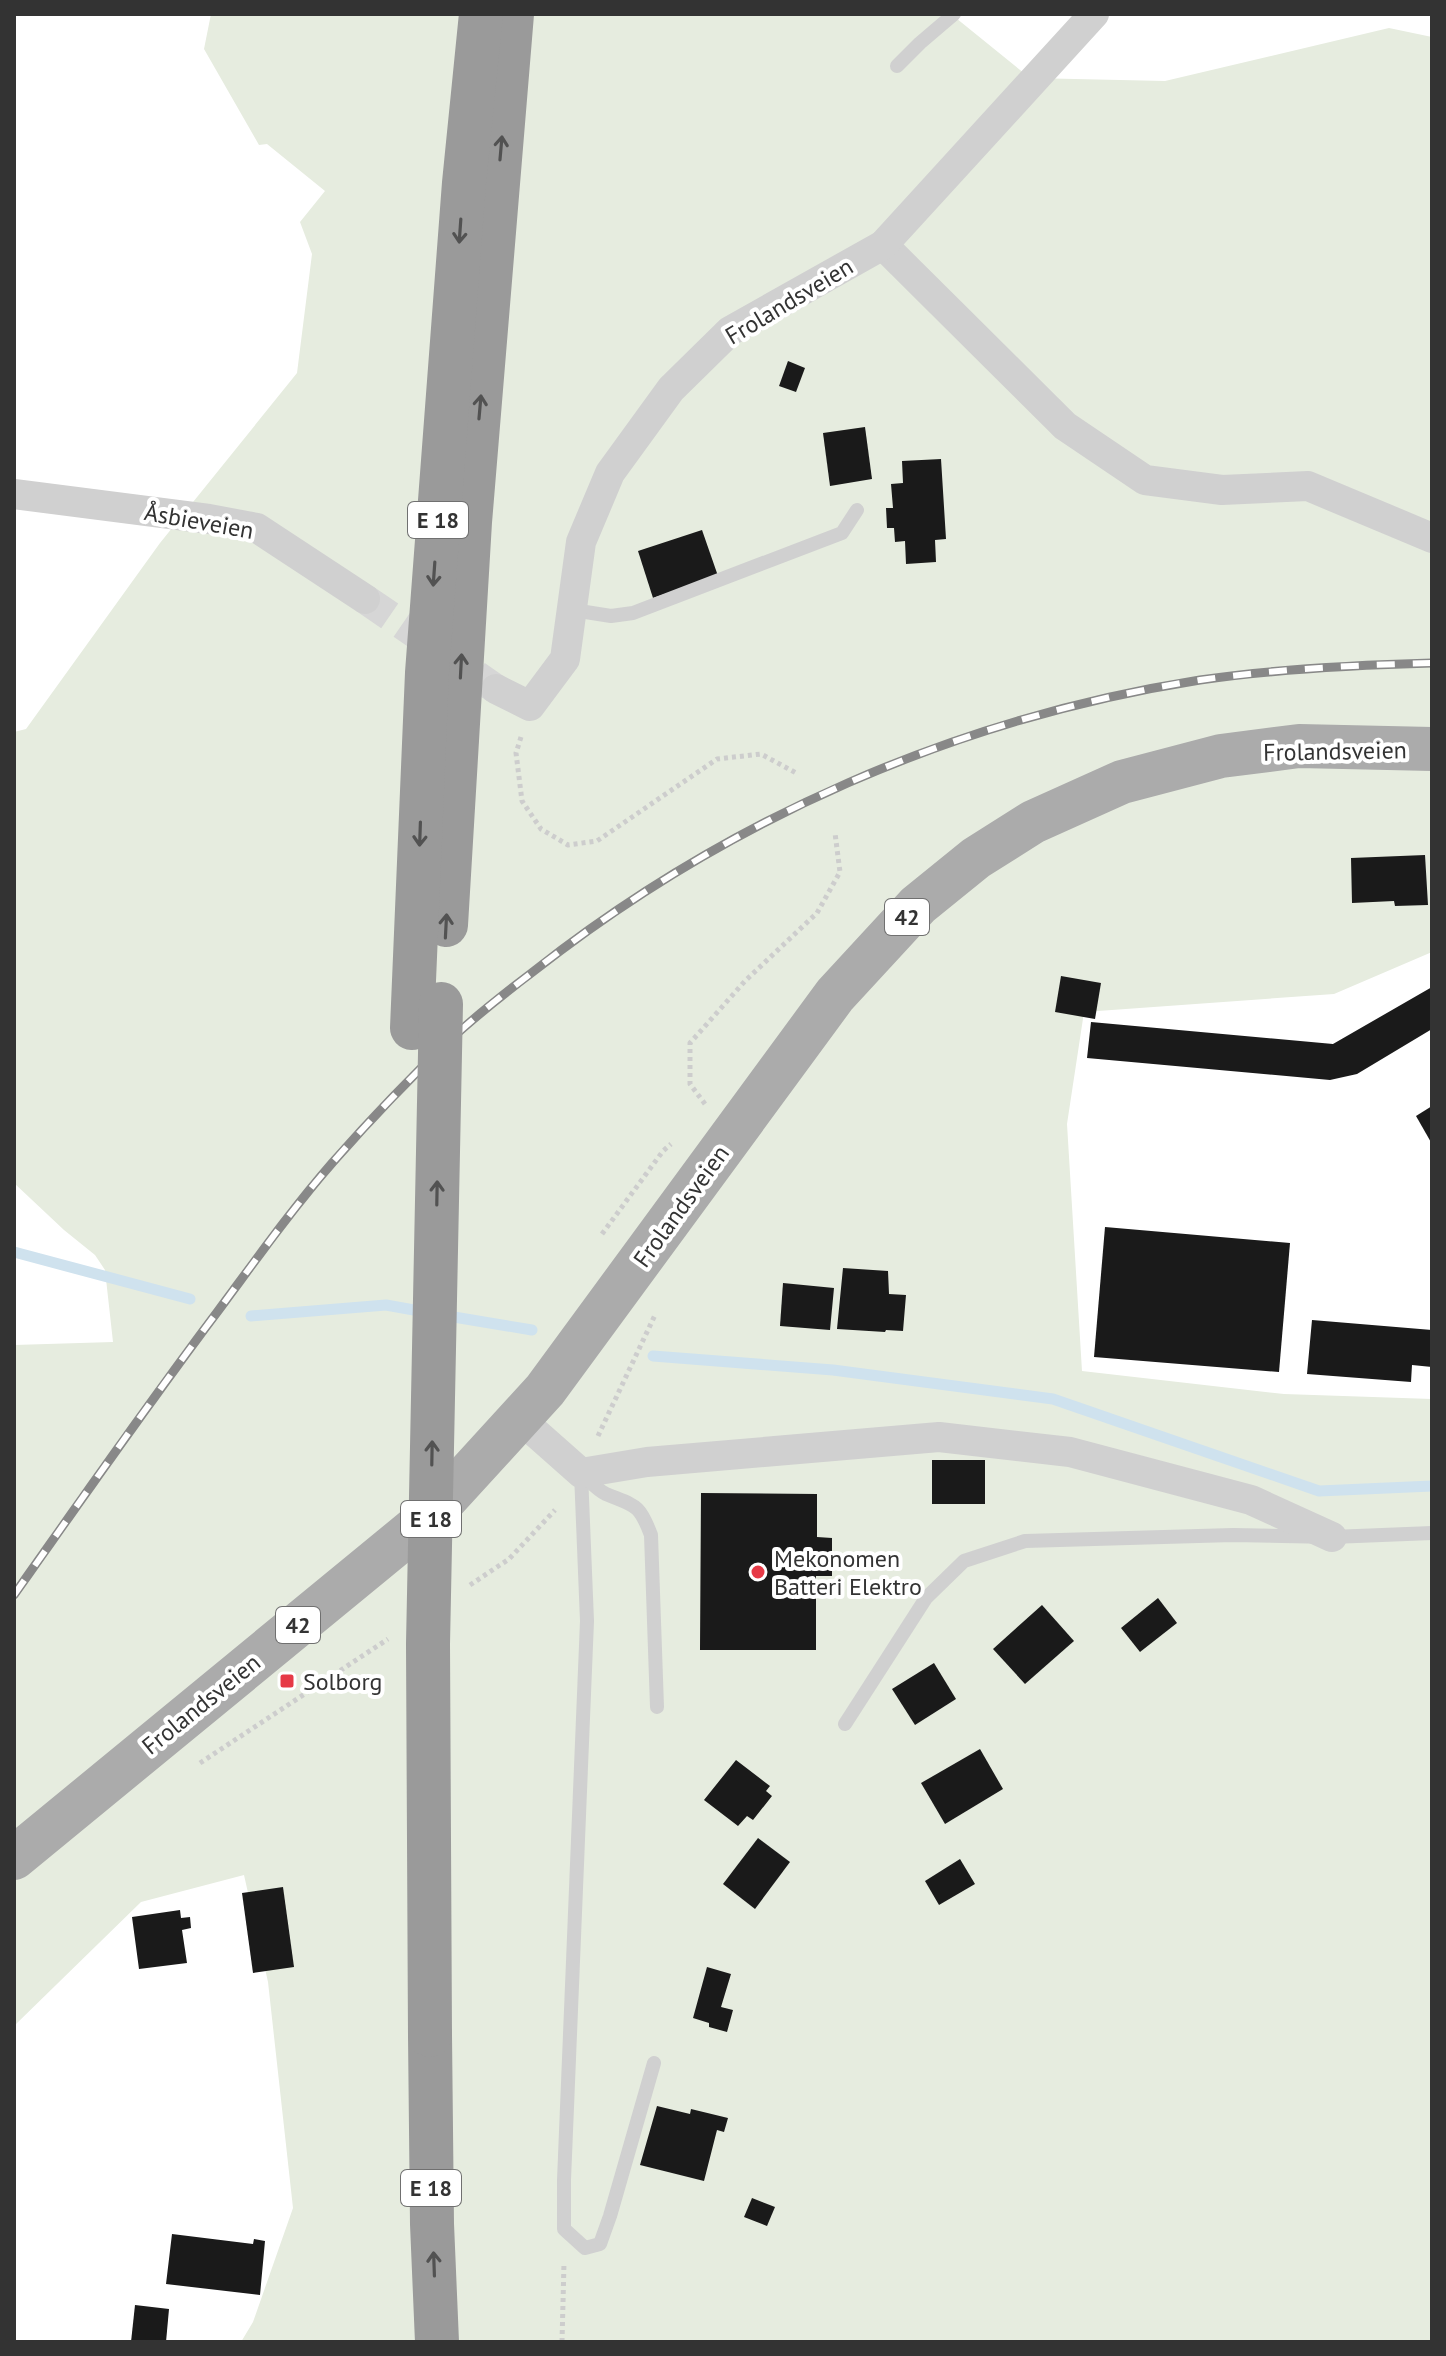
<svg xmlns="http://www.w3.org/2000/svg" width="1446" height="2356" viewBox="0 0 1446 2356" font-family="'PT Sans',sans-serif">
<rect width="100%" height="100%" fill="#fff"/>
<polygon fill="#e6ecdf" points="211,14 951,14 1030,78 1165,81 1389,28 1432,37 1432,952 1334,994 1084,1012 1067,1124 1082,1371 1284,1394 1432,1399 1432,2342 241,2342 253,2322 293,2208 268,1982 244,1875 141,1902 14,2026 14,1345 113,1342 105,1270 95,1255 64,1230 14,1183 14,732 26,729 160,543 297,373 312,254 300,222 325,191 267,144 259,145 204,49"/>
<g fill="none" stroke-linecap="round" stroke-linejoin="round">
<g stroke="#cfe2ee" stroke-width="11">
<polyline points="14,1252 190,1299"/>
<polyline points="442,1315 532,1330"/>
<polyline points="251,1316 386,1305 425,1312"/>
<polyline points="653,1356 833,1370 1053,1399 1319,1491 1432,1486"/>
</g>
</g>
<g fill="#1a1a1a">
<polygon points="788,361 805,368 796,392 779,386"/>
<polygon points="865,427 872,479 830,486 823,433"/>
<polygon points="941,459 946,539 935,540 936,562 906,564 905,541 895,542 894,528 887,528 886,508 893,508 891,484 903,483 902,461"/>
<polygon points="702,530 718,576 653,598 638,551"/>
<polygon points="1425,855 1428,905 1395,906 1394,901 1352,903 1351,858"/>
<polygon points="1061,976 1101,983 1095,1019 1055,1012"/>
<polygon points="1432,987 1432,1029 1357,1074 1330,1080 1087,1058 1091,1022 1333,1044"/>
<polygon points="1432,1106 1432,1144 1416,1116"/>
<polygon points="1105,1227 1290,1243 1279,1372 1094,1357"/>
<polygon points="843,1268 888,1271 889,1294 906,1295 903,1331 886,1330 885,1332 837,1329"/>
<polygon points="783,1283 834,1288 830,1330 780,1326"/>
<polygon points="1312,1320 1432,1330 1432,1367 1412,1365 1411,1382 1307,1374"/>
<rect x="932" y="1460" width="53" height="44"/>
<polygon points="701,1493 817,1494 817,1537 832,1538 832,1576 816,1576 816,1650 700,1650"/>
<polygon points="1158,1598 1177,1623 1140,1652 1121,1628"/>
<polygon points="1042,1605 1074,1641 1025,1684 993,1649"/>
<polygon points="934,1663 956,1699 915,1725 892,1689"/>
<polygon points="980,1749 1003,1789 945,1824 921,1783"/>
<polygon points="736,1760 770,1786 766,1791 772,1796 753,1820 747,1816 738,1826 704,1800"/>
<polygon points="758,1838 790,1862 755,1909 723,1884"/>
<polygon points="960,1859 975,1884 939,1905 925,1881"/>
<polygon points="283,1887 294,1967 253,1973 242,1893"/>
<polygon points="180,1910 181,1918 190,1917 191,1928 182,1930 187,1963 139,1969 132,1917"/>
<polygon points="707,1967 731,1974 721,2007 733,2010 727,2032 709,2027 709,2023 693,2018"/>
<polygon points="657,2106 690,2114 691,2109 728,2118 724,2132 717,2130 704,2181 640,2165"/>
<polygon points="752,2198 775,2207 767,2226 744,2217"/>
<polygon points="172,2234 253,2244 254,2239 265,2241 260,2295 166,2284"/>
<polygon points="135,2305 169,2309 166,2342 131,2342"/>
</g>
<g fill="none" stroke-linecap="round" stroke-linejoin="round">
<polyline stroke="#d6d6d6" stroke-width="30" stroke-dasharray="30 15" stroke-linecap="butt" points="365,599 496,689"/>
<g stroke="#cdcdcd" stroke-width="5" stroke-dasharray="4 4" stroke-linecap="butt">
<polyline points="521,737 516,753 522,801 541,829 568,845 597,841 717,759 761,754 798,774"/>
<polyline points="705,1104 690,1084 690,1043 745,981 817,913 840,872 835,833"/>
<polyline points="602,1234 663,1151 671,1144"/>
<polyline points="598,1436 655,1315"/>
<polyline points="470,1585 509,1559 555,1510"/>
<polyline points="200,1763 388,1639"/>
<polyline points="562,2342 564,2263"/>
</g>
<g stroke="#d0d0d0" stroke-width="14">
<polyline points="897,66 920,43 954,14"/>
<polyline points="573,610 611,616 633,613 842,533 857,510"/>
<polyline points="581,1473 587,1621 564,2180 564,2229 585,2248 600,2244 610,2216 654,2063"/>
<path d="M582,1474c7,6 15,16 24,20 29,12 33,9 45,41l6,172"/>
<polyline points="845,1724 926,1598 964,1561 1025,1541 1233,1535 1332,1537 1432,1533"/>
</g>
<g stroke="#d0d0d0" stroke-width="30">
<polyline points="883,245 1065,426 1145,480 1222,490 1308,486 1432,538"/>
<polyline points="14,494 209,519 257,528 365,599"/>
<polyline points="496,689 530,706 565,659 581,542 610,473 671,389 730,331 883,245 1094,14"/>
<polyline points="520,1419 581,1473 647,1462 939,1437 1070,1452 1251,1500 1332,1537"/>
</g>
<polyline stroke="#ababab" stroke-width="44" points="14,1858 429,1517 545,1390 835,995 918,905 976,858 1033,822 1122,782 1221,756 1299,746 1432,749"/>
<g stroke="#9a9a9a" stroke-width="44">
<polyline points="446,925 470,522 512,14"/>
<polyline points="412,1028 427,673 464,183 481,14"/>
<polyline points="430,2035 432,2224 437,2342"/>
</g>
<g stroke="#888" stroke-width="9">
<path id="rail" d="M14,1595c67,-95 134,-191 204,-284 37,-50 74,-102 115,-149 37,-42 77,-84 118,-123 26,-24 54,-46 83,-68 193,-152 423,-253 666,-291 76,-11 155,-15 232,-17"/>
</g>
<use href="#rail" stroke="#fff" stroke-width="6" stroke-dasharray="18" stroke-linecap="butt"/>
<polyline stroke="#9a9a9a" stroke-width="44" points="430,2035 428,1644 441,1004"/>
</g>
<defs><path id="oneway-shaft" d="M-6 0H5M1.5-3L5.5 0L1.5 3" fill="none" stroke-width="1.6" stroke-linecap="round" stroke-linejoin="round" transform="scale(2)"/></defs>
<g stroke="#525252">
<use href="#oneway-shaft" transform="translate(501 148) rotate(-85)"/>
<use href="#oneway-shaft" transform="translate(460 231) rotate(94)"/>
<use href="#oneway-shaft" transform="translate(480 407) rotate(-85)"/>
<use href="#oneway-shaft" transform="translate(434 574) rotate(94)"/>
<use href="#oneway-shaft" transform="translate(461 666) rotate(-87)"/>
<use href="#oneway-shaft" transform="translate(420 834) rotate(92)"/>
<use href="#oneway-shaft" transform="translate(446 926) rotate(-87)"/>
<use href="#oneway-shaft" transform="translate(437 1193) rotate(-89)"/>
<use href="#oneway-shaft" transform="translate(432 1453) rotate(-89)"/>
<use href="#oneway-shaft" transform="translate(434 2264) rotate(-92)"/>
</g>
<g fill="#e63946" stroke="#fff" stroke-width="3">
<circle cx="758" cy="1572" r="8"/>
<rect x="279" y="1673" width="16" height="16" rx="4"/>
</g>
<g text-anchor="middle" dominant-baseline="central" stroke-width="8" stroke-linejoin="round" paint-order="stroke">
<g fill="#fff" stroke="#707070" stroke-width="2">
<rect x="408" y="502" width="60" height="36" rx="6"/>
<rect x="885" y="899" width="44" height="36" rx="6"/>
<rect x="401" y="1501" width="60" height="36" rx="6"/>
<rect x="276" y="1607" width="44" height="36" rx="6"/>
<rect x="401" y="2170" width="60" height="36" rx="6"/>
</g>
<g font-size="22" font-weight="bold" fill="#333">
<text x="438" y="520">E 18</text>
<text x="907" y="917">42</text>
<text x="431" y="1519">E 18</text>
<text x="298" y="1625">42</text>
<text x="431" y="2188">E 18</text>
</g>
<g font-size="24" fill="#333" stroke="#fff">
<text transform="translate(789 301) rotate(-31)">Frolandsveien</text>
<text transform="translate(199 521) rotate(10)">Åsbieveien</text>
<text transform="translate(1335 751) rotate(-1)">Frolandsveien</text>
<text transform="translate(681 1206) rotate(-54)">Frolandsveien</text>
<text transform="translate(201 1704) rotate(-39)">Frolandsveien</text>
</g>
<g font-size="24" fill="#333" stroke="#fff" text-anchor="start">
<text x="774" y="1558">Mekonomen<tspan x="774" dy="28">Batteri Elektro</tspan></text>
<text x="303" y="1681">Solborg</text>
</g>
</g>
<rect width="1446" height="2356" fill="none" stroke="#333333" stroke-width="32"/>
</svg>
